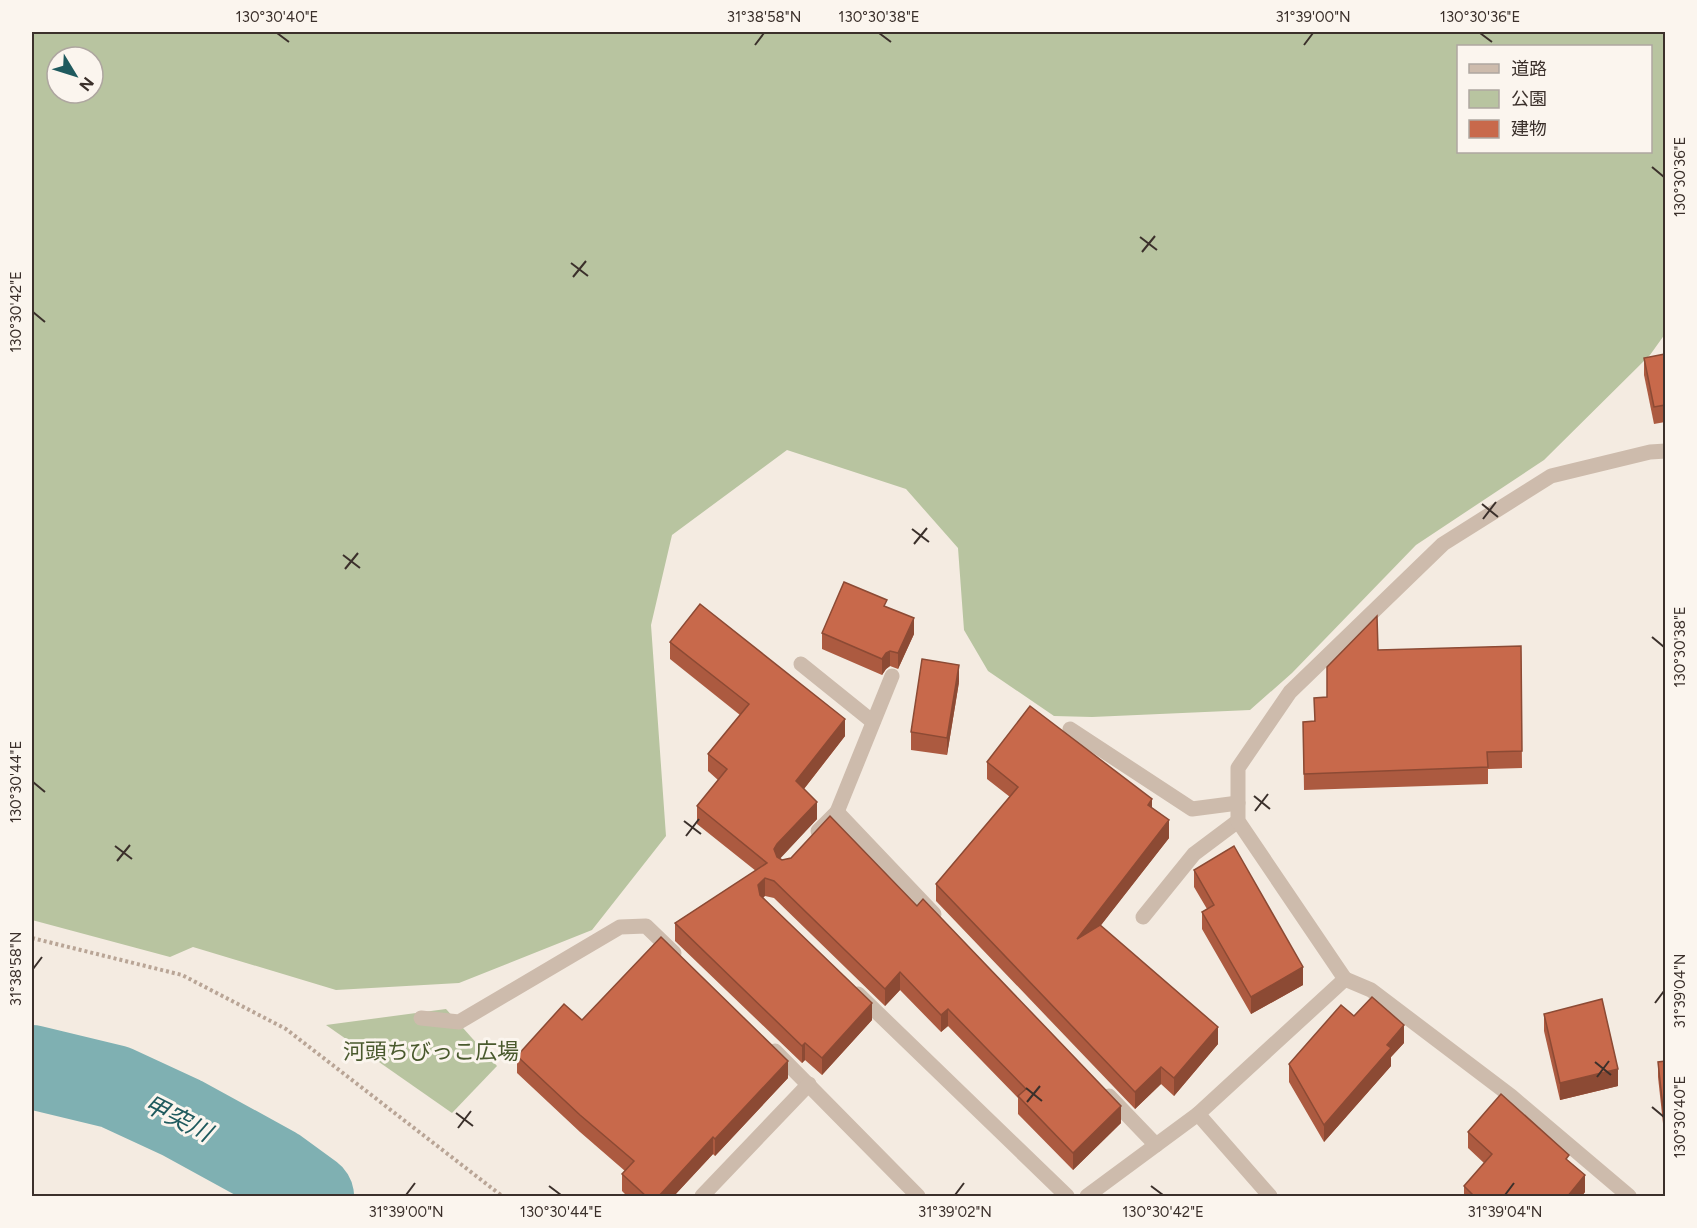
<svg xmlns="http://www.w3.org/2000/svg" width="1697" height="1228" viewBox="0 0 1697 1228" font-family="Figtree,'Noto Sans JP',sans-serif">
<rect width="100%" height="100%" fill="#f4ebe1"/>
<g fill="#b8c4a0" fill-rule="evenodd">
<path d="M32,32h1633v302l-15,21 -106,105 -128,85 -124,128 -42,37 -158,7 -38,-1 -66,-45 -24,-41 -6,-82 -52,-59 -119,-39 -115,85 -21,90 15,211 -74,94 -133,53 -123,7 -143,-43 -23,10 -138,-37zM1458,46h192v106h-192zM57,57h36v36h-36z"/>
<polygon points="446,1009 497,1066 452,1113 326,1025"/>
</g>
<g fill="none" stroke-linecap="round" stroke-linejoin="round">
<polyline stroke="#7fb0b2" stroke-width="84" points="32,1067 115,1087 182,1118 275,1169 312,1196"/>
<polyline stroke="#b9a596" stroke-width="4" stroke-dasharray="3 3" stroke-linecap="butt" points="32,938 182,975 286,1029 502,1196"/>
<g stroke="#cdbbac" stroke-width="15">
<polyline points="801,664 873,722"/>
<polyline points="1070,729 1192,809 1238,803"/>
<polyline points="837,812 892,676"/>
<polyline points="818,831 837,812 934,914"/>
<polyline points="1143,917 1194,854 1238,821"/>
<polyline points="1345,979 1371,990 1511,1096 1629,1196"/>
<polyline points="858,994 1067,1196"/>
<polyline points="421,1018 459,1022 620,927 646,926 674,953"/>
<polyline points="775,1051 918,1196"/>
<polyline points="1109,1096 1156,1145"/>
<polyline points="1198,1114 1345,979 1238,821 1238,768 1290,692 1443,544 1551,476 1650,452 1666,451"/>
<polyline points="702,1196 809,1084"/>
<polyline points="1087,1196 1198,1114 1270,1196"/>
</g>
</g>
<g fill="#ac5a40">
<polygon points="1665,354 1665,422 1654,424 1644,375 1644,358"/>
<polygon points="887,607 914,634 898,669 890,666 886,669 882,675 822,649 822,633"/>
<polygon points="670,642 845,736 804,789 817,819 779,859 1121,1123 1073,1170 1018,1114 1018,1098 948,1026 941,1032 900,990 885,1006 774,898 765,896 763,897 872,1020 822,1075 805,1060 802,1063 675,941 675,923 756,871 697,824 697,806 718,780 708,771 708,754 740,715 670,659"/>
<polygon points="1521,646 1522,768 1488,769 1488,784 1304,790 1303,722 1314,721 1327,697 1378,650"/>
<polygon points="959,682 947,755 911,750 911,732"/>
<polygon points="987,762 1152,808 1169,838 1100,926 1218,1044 1174,1096 1161,1084 1135,1109 936,901 936,884 1010,797 987,779"/>
<polygon points="1194,870 1303,985 1251,1014 1202,929 1202,912 1207,909 1194,887"/>
<polygon points="1544,1014 1618,1086 1560,1100 1544,1031"/>
<polygon points="582,1020 788,1078 715,1156 713,1154 673,1197 628,1197 622,1191 622,1174 625,1171 580,1132 517,1073 517,1056"/>
<polygon points="1404,1043 1391,1057 1391,1066 1324,1142 1289,1082 1289,1064"/>
<polygon points="1665,1061 1665,1142 1658,1077 1658,1062"/>
<polygon points="1468,1132 1569,1161 1585,1192 1581,1197 1464,1197 1464,1186 1484,1163 1468,1148"/>
</g>
<g fill="#8c4a34">
<polygon points="914,618 914,634 898,669 898,653"/>
<polygon points="890,651 890,666 886,669 882,675 882,659 886,653"/>
<polygon points="959,665 959,682 947,755 947,738"/>
<polygon points="845,719 845,736 796,799 796,781"/>
<polygon points="1152,799 1152,817 1148,805"/>
<polygon points="817,802 817,819 777,862 774,849 777,844"/>
<polygon points="1169,820 1169,838 1077,956 1077,939"/>
<polygon points="765,878 765,896 758,902 758,885"/>
<polygon points="1303,967 1303,985 1251,1014 1251,997"/>
<polygon points="900,972 900,990 885,1006 885,989"/>
<polygon points="872,1003 872,1020 822,1075 822,1058"/>
<polygon points="948,1009 948,1026 941,1032 941,1015"/>
<polygon points="1404,1025 1404,1043 1391,1057 1391,1066 1324,1142 1324,1125 1387,1045"/>
<polygon points="1218,1027 1218,1044 1174,1096 1174,1078"/>
<polygon points="805,1043 805,1060 802,1063 802,1046"/>
<polygon points="788,1061 788,1078 715,1156 715,1139"/>
<polygon points="1161,1067 1161,1084 1135,1109 1135,1092"/>
<polygon points="1618,1069 1618,1086 1560,1100 1560,1083"/>
<polygon points="1121,1106 1121,1123 1073,1170 1073,1153"/>
<polygon points="713,1137 713,1154 673,1197 658,1197"/>
<polygon points="1585,1175 1585,1192 1581,1197 1567,1197"/>
</g>
<g fill="#c8694b" stroke="#8c4a34" stroke-width="1.5">
<polygon points="1665,354 1665,405 1654,407 1644,358"/>
<polygon points="844,582 887,600 884,606 914,618 898,653 890,651 886,653 882,659 822,633"/>
<polygon points="700,604 845,719 796,781 817,802 777,844 774,849 777,857 782,860 791,858 830,816 917,906 923,899 1121,1106 1073,1153 1018,1096 1026,1089 948,1009 941,1015 900,972 885,989 774,881 765,878 758,885 760,895 872,1003 822,1058 805,1043 802,1046 675,923 767,863 697,806 727,769 708,754 749,704 670,642"/>
<polygon points="1377,616 1378,650 1521,646 1522,751 1487,752 1488,767 1304,774 1303,722 1315,721 1314,698 1327,697 1327,667"/>
<polygon points="922,659 959,665 947,738 911,732"/>
<polygon points="1030,706 1152,799 1148,805 1169,820 1077,939 1100,925 1218,1027 1174,1078 1161,1067 1135,1092 936,884 1018,787 987,762"/>
<polygon points="1234,846 1303,967 1251,997 1202,912 1214,905 1194,870"/>
<polygon points="661,937 788,1061 715,1139 713,1137 658,1197 647,1197 622,1174 634,1161 580,1115 517,1056 564,1004 582,1020"/>
<polygon points="1372,997 1404,1025 1387,1045 1391,1048 1324,1125 1289,1064 1341,1005 1354,1016"/>
<polygon points="1602,999 1618,1069 1560,1083 1544,1014"/>
<polygon points="1665,1061 1665,1127 1658,1062"/>
<polygon points="1501,1094 1569,1155 1566,1159 1585,1175 1567,1197 1475,1197 1464,1186 1492,1154 1468,1132"/>
</g>
<path fill="none" stroke="#3b302b" stroke-width="2" d="M277,33l12,9M879,33l12,9M1480,33l12,9M755,45l9,-12M1304,45l9,-12M1652,167l12,10M1140,237l17,13M1142,252l13,-16M571,263l17,13M573,277l13,-16M33,312l12,10M1482,504l16,13M1483,519l13,-17M912,529l17,13M914,544l13,-16M343,555l17,13M345,569l13,-16M1652,637l12,10M33,782l12,10M1254,796l16,13M1255,811l13,-17M684,821l17,13M686,836l13,-17M115,846l17,13M117,861l13,-16M33,969l9,-12M1655,1003l9,-12M1595,1062l16,13M1597,1077l12,-16M1026,1088l16,13M1027,1102l13,-16M1652,1107l12,10M456,1113l17,13M458,1128l13,-17M549,1186l12,9M1151,1186l12,9M406,1195l9,-12M955,1195l9,-12M1505,1195l9,-12"/>
<g text-anchor="middle" dominant-baseline="central" stroke-width="6" stroke-linejoin="round" paint-order="stroke">
<g font-size="22" fill="#4a5a2e" stroke="#fbf5ee">
<text x="431" y="1051">河頭ちびっこ広場</text>
</g>
<g font-size="24" font-style="italic" fill="#1f5a5e" stroke="#fbf5ee">
<text transform="translate(178 1118) rotate(27)">甲突川</text>
</g>
</g>
<rect width="1697" height="1228" fill="none" stroke="#fbf5ee" stroke-width="66"/>
<rect x="1457" y="45" width="195" height="108" fill="#fbf5ee" stroke="#aea6a0" stroke-width="1.5"/>
<rect x="1469" y="64" width="30" height="9" fill="#cdbbac" stroke="#aea6a0" stroke-width="1.5"/>
<text x="1511" y="75" font-size="18" fill="#3b302b">道路</text>
<rect x="1469" y="90" width="30" height="18" fill="#b8c4a0" stroke="#aea6a0" stroke-width="1.5"/>
<text x="1511" y="105" font-size="18" fill="#3b302b">公園</text>
<rect x="1469" y="120" width="30" height="18" fill="#c8694b" stroke="#aea6a0" stroke-width="1.5"/>
<text x="1511" y="135" font-size="18" fill="#3b302b">建物</text>
<g transform="translate(75 75) rotate(128)"><circle r="28" fill="#fbf5ee" stroke="#aea6a0" stroke-width="1.5"/>
<path d="M0-4.5L10 22L0 15L-10 22Z" fill="#1f5a5e"/>
<text y="-9" font-size="16" font-weight="bold" text-anchor="middle" fill="#3b302b">N</text>
</g>
<rect x="33" y="33" width="1631" height="1162" fill="none" stroke="#3b302b" stroke-width="2"/>
<g font-size="15" text-anchor="middle" fill="#3b302b">
<text x="277" y="22">130°30'40"E</text>
<text x="764" y="22">31°38'58"N</text>
<text x="879" y="22">130°30'38"E</text>
<text x="1313" y="22">31°39'00"N</text>
<text x="1480" y="22">130°30'36"E</text>
<text transform="translate(1680 177) rotate(-90)" y="5">130°30'36"E</text>
<text transform="translate(16 312) rotate(-90)" y="5">130°30'42"E</text>
<text transform="translate(1680 647) rotate(-90)" y="5">130°30'38"E</text>
<text transform="translate(16 782) rotate(-90)" y="5">130°30'44"E</text>
<text transform="translate(16 969) rotate(-90)" y="5">31°38'58"N</text>
<text transform="translate(1680 991) rotate(-90)" y="5">31°39'04"N</text>
<text transform="translate(1680 1117) rotate(-90)" y="5">130°30'40"E</text>
<text x="406" y="1217">31°39'00"N</text>
<text x="561" y="1217">130°30'44"E</text>
<text x="955" y="1217">31°39'02"N</text>
<text x="1163" y="1217">130°30'42"E</text>
<text x="1505" y="1217">31°39'04"N</text>
</g>
</svg>
